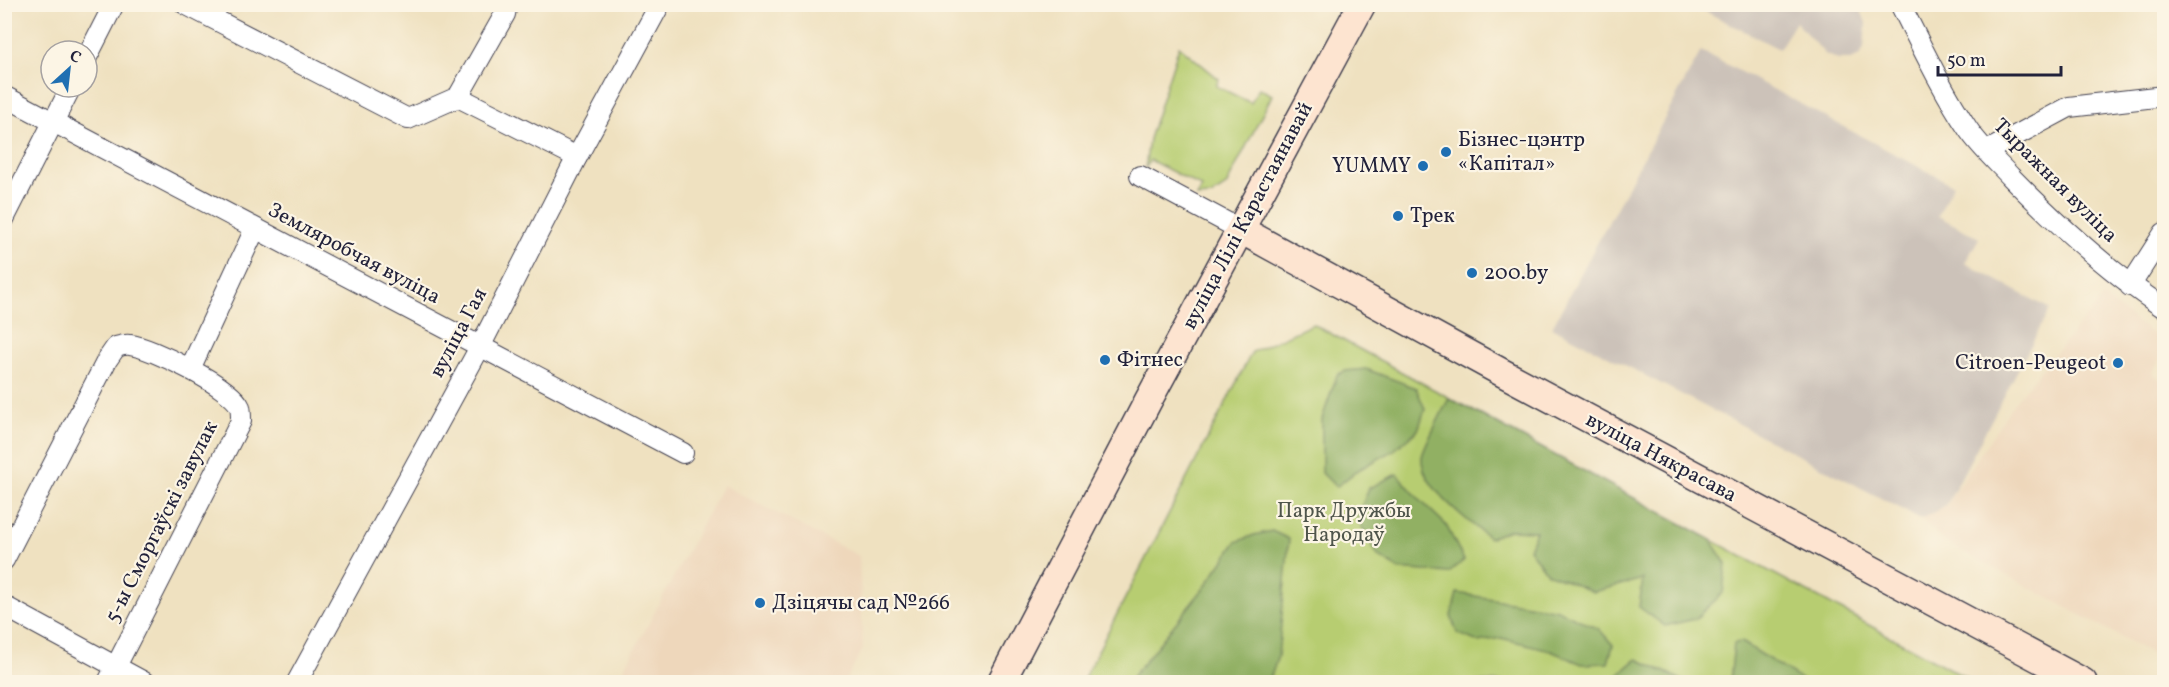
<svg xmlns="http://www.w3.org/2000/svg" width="2169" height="687" viewBox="0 0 2169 687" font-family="Vollkorn,serif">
<rect width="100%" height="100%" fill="#fcf5e5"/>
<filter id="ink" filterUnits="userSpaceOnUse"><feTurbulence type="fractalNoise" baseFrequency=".0167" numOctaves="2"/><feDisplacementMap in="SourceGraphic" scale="12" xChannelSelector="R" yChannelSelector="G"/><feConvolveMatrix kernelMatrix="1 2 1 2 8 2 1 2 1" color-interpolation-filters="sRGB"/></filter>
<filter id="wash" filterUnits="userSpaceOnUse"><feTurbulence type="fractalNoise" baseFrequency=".008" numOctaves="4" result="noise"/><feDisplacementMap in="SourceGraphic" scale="24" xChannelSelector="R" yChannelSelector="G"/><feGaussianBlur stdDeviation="1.35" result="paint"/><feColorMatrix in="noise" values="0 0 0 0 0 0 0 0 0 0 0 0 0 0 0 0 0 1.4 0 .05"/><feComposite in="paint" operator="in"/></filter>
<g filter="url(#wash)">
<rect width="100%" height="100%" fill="#efe1c0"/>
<g fill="#eed7bb">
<polygon points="2103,297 2164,342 2164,350 2152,374 2164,382 2164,660 1945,542 1921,519 1946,506 2016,400"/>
<polygon points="723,485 859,556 863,649 845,682 617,682"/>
</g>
<g fill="#ccc2b9">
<polygon points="1693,5 1859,5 1866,23 1864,48 1860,56 1850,60 1838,60 1825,54 1796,22 1779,49"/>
<polygon points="1701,51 1953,185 1938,216 1979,238 1965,263 2050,309 1946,506 1921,519 1552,327"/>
</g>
<g fill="#b7cd71" stroke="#6c7856" stroke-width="1.5">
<polygon points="1179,46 1219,79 1216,86 1251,103 1259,88 1272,95 1226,186 1211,196 1197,197 1202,187 1150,160 1145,169 1149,139"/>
<polygon points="1313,324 1974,682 1082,682 1252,352"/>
</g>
<g fill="#91b063" stroke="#5a694f" stroke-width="1.5">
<polygon points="1366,369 1416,388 1425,409 1418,430 1393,451 1358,470 1336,487 1322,473 1322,419 1337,375 1345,371"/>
<path d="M1449,398l261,141 16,25 -3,29 -28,26 -30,7 -26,-19 4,-28 -50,13 -46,-19 -18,-24 7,-18 -26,-1 -21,8c-21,-18 -69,-51 -67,-81 1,-9 22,-48 27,-59z"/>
<polygon points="1397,474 1420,500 1446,525 1464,560 1449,573 1398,569 1378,556 1357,518 1369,488"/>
<polygon points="1272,531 1289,539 1278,656 1269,682 1128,682 1204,588 1236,542 1254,535"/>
<polygon points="1457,593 1558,610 1599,629 1613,645 1608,663 1582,664 1546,649 1501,638 1478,642 1457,633 1451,616"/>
<polygon points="1742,642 1805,682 1730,682 1734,643"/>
<polygon points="1637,659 1686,682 1610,682"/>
</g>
</g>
<g filter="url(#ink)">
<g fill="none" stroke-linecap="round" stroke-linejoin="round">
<g stroke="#413f4f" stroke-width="22">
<g id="street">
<polyline points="185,4 408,119 458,97 577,157"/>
<path d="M1900,4c22,43 42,86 68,125 12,18 29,33 43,48 47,48 97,94 153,131"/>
<polyline points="87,57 114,4"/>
<polyline points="4,96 683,453"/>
<polyline points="458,97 505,14 507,4"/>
<polyline points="1987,151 2069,107 2164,96"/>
<polyline points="1140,176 1241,230"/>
<polyline points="4,219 71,87"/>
<polyline points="2130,286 2164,233"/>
<polyline points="190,369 255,229"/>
<path d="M4,560l103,-200 9,-13c4,-1 9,-3 14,-2 21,2 102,42 110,62 1,3 1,9 1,14l-133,261"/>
<polyline points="4,606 144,682"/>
<polyline points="297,682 480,347 577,157 660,4"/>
</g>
</g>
<g stroke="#413f4f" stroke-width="30">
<g id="secondary">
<polyline points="1241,230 1501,372 2083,682"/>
<polyline points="1001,682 1148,401 1362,4"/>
</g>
</g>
<use href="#street" stroke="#fff" stroke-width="20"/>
<use href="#secondary" stroke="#fde4d0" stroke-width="27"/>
</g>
</g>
<g fill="#1f6fb2" stroke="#fcf5e5" stroke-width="2">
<circle cx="1446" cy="152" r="6"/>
<circle cx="1423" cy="166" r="6"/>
<circle cx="1398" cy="216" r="6"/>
<circle cx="1472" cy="273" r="6"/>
<circle cx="1105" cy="360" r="6"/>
<circle cx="2118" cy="363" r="6"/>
<circle cx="760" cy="603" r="6"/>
</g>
<g text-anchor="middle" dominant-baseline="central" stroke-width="4.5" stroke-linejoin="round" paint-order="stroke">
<g font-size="21" fill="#22223b" stroke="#fcf5e5" text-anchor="start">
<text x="1458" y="140">Бізнес-цэнтр<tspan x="1458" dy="24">«Капітал»</tspan></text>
<text x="1411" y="166" text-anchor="end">YUMMY</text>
<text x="1410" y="216">Трек</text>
<text x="1484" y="273">200.by</text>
<text x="1117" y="360">Фітнес</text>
<text x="2106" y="363" text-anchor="end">Citroen-Peugeot</text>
<text x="772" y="603">Дзіцячы сад №266</text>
</g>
<g font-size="21" fill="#22223b" stroke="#fcf5e5">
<text transform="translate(2055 181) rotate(45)">Тыражная вуліца</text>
<text transform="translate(1248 216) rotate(-62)">вуліца Лілі Карастаянавай</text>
<text transform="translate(354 254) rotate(28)">Земляробчая вуліца</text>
<text transform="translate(459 333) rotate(-62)">вуліца Гая</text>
<text transform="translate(1661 458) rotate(28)">вуліца Някрасава</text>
<text transform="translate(162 522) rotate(-63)">5-ы Сморгаўскі завулак</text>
</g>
<g font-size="21" fill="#4f554b" stroke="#fcf5e5">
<text x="1344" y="511">Парк Дружбы<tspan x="1344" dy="24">Народаў</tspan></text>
</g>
</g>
<rect width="2169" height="687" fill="none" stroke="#fcf5e5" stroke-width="24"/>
<g transform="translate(69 69) rotate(27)"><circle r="28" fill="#fcf5e5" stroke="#a5a1a1" stroke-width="1.5"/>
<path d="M0-4.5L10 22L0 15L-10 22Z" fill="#1f6fb2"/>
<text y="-9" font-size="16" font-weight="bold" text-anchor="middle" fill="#22223b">С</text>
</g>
<path d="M1938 66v9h123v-9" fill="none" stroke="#22223b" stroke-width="3"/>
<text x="1947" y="66" font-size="18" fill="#22223b" stroke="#fcf5e5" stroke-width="4.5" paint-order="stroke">50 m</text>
</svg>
